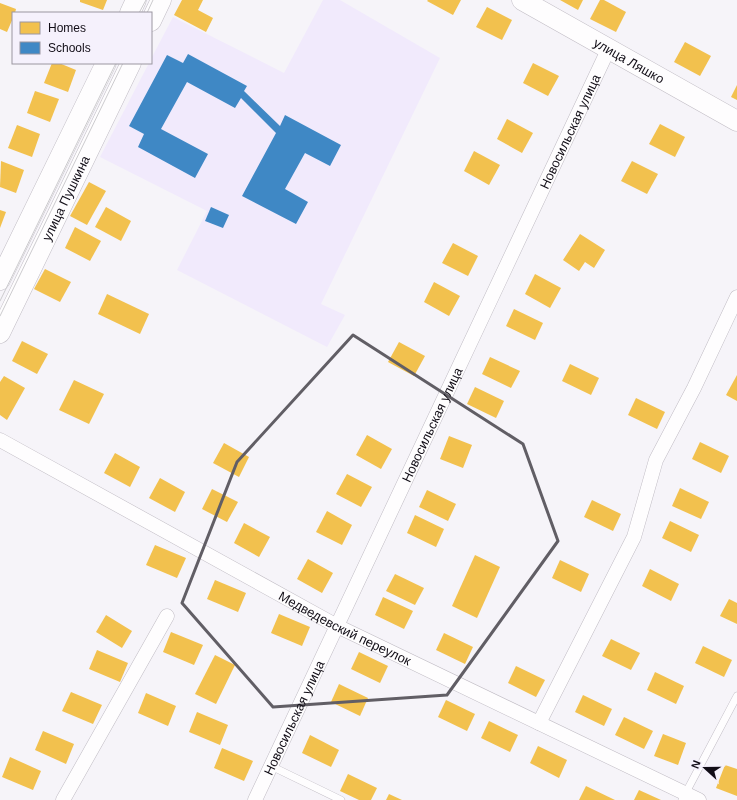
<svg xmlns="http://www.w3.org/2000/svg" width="737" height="800" viewBox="0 0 737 800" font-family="Arial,sans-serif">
<rect width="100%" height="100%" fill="#f6f4f9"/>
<polygon fill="#f1eafc" points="323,0 340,0 440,58 321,304 345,315 327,347 177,270 207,211 100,157 149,63 151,63 151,59 173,17 284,73"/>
<g fill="#f2c14e">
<polygon points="80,0 107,0 103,10 80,2"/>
<polygon points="182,0 203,0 198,10 213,18 206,32 174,15"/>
<polygon points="428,0 461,0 453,15 427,1"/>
<polygon points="560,0 583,0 578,10"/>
<polygon points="600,0 604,0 626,12 616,32 590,19"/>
<polygon points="0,3 16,9 15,13 13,13 13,18 7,32 0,29"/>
<polygon points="487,7 512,20 502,40 476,27"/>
<polygon points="685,42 711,56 700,76 674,62"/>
<polygon points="52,63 59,63 76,70 68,92 44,83"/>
<polygon points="533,63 559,76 548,96 523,83"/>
<polygon points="737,85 737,100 731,97"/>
<polygon points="35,91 59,99 50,122 27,113"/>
<polygon points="507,119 533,133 522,153 497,139"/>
<polygon points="660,124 685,137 675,157 649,144"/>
<polygon points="17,125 40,134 32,157 8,148"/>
<polygon points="474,151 500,165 489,185 464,171"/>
<polygon points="1,161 24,170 16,193 0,187"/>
<polygon points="632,161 658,174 647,194 621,181"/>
<polygon points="89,182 106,191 87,225 70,216"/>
<polygon points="106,207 131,221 121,241 95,227"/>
<polygon points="0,210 6,212 0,228"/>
<polygon points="75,227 101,241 90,261 65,248"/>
<polygon points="580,234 605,250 594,268 585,262 579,271 563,260"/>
<polygon points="453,243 478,256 468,276 442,263"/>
<polygon points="45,269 71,282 60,302 34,289"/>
<polygon points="535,274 561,288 550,308 525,294"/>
<polygon points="434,282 460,296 449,316 424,302"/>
<polygon points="107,294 149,314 140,334 98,314"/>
<polygon points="514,309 543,323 535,340 506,326"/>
<polygon points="22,341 48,354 37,374 12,361"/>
<polygon points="399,342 425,356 414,376 388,362"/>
<polygon points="490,357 520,371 511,388 482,374"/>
<polygon points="570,364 599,378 591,395 562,381"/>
<polygon points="737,375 737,401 726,395"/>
<polygon points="4,376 25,388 7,420 0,415 0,382"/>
<polygon points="74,380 104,394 89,424 59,410"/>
<polygon points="475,387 504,401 496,418 467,404"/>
<polygon points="636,398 665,412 657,429 628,415"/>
<polygon points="367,435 392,449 381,469 356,455"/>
<polygon points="449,436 472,445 463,468 440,459"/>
<polygon points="700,442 729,456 721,473 692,459"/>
<polygon points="224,443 249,457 239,477 213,463"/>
<polygon points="115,453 140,467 130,487 104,473"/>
<polygon points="347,474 372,487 361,507 336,494"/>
<polygon points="160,478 185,492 175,512 149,498"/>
<polygon points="680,488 709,502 701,519 672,506"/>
<polygon points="212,489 238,502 227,522 202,509"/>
<polygon points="427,490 456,504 448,521 419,507"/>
<polygon points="592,500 621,514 613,531 584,517"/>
<polygon points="327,511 352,525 342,545 316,532"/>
<polygon points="415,515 444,529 436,547 407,533"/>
<polygon points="670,521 699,535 691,552 662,538"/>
<polygon points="244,523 270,537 259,557 234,543"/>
<polygon points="155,545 186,558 177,578 146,565"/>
<polygon points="475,555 500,567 477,618 452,606"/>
<polygon points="308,559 333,573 322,593 297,579"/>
<polygon points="560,560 589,574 581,592 552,578"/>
<polygon points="650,569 679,584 671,601 642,586"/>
<polygon points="395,574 424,588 415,605 386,591"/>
<polygon points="215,580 246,593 238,612 207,599"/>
<polygon points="383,597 413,611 404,629 375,615"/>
<polygon points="729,599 737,603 737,624 720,616"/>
<polygon points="279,614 310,627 302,646 271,633"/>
<polygon points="106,615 132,631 122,648 96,632"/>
<polygon points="171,632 203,645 194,665 163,652"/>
<polygon points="444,633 473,647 465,664 436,650"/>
<polygon points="611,639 640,653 631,670 602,656"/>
<polygon points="703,646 732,660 724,677 695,663"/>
<polygon points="97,650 128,663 120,682 89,669"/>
<polygon points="359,652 388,666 380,683 351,669"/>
<polygon points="215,655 235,665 216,704 195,694"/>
<polygon points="516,666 545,680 536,697 508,683"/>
<polygon points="655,672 684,686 676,704 647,690"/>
<polygon points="339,684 368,698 360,716 331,702"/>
<polygon points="71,692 102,705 93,724 62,711"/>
<polygon points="146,693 176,706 168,726 138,713"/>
<polygon points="583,695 612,709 604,726 575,712"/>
<polygon points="446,700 475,714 467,731 438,717"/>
<polygon points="197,712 228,725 220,745 189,732"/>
<polygon points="624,717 653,731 644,749 615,735"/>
<polygon points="489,721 518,735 510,752 481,738"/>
<polygon points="43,731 74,744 66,764 35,750"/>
<polygon points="663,734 686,743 678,765 654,756"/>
<polygon points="310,735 339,750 331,767 302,753"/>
<polygon points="538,746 567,760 559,778 530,763"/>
<polygon points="222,748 253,761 244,781 214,768"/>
<polygon points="10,757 41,771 33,790 2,777"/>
<polygon points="725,765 737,769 737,796 716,788"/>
<polygon points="348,774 377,788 371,800 359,800 340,791"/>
<polygon points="586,786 615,800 579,800"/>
<polygon points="639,790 661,800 634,800"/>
<polygon points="389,794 402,800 386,800"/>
</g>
<g fill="#3f88c5">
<polygon points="188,54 247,86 244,91 280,126 285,115 341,145 330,166 305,153 285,189 308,202 296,224 242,196 276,133 241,98 235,108 187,82 161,129 208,154 195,178 138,147 144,134 129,126 167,55 183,63"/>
<polygon points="211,207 229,215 223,228 205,221"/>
</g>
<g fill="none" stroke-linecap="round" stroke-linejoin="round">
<g stroke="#c0bcc4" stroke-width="8">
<g id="lane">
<polyline points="271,766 341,800"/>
<polyline points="682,800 737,696"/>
</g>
</g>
<g stroke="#c0bcc4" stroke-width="15">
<g id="street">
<path id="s1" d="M0,440l337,186 362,174"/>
<polyline points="539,723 634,537 656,460 694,388 737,297"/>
<polyline points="63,800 167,616"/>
<path id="s2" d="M255,800l353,-750"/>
</g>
</g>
<g stroke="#c0bcc4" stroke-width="21">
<g id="secondary">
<path id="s3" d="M522,0l215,121"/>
<polyline points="130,13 136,0"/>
<polyline points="151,21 161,0"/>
<polyline points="0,280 106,63"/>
<path id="s4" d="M0,333l131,-270"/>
</g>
</g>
<use href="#lane" stroke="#fefdfe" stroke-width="7"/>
<use href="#street" stroke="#fefdfe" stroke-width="14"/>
<use href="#secondary" stroke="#fefdfe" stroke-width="20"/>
<g stroke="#cccbce" stroke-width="1">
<polyline points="139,13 146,0"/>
<polyline points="147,13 153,0"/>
<polyline points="0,301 116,63"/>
<polyline points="0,316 123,63"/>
</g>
</g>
<path fill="none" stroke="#615e65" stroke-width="3" stroke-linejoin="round" d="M353,335l170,109 35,97 -111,154 -174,12 -91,-104 55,-141z"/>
<g text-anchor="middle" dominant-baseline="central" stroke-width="4" stroke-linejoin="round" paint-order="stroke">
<g font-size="13" fill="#110d16" stroke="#f5f1fc">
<text stroke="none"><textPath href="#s3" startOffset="123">улица Ляшко</textPath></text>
<text stroke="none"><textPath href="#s2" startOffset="739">Новосильская улица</textPath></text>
<text stroke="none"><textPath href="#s4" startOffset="150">улица Пушкина</textPath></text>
<text stroke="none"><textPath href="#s2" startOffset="415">Новосильская улица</textPath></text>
<text stroke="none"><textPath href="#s1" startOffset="393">Медведевский переулок</textPath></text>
<text stroke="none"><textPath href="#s2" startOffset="91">Новосильская улица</textPath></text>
</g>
</g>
<rect x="12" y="12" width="140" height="52" fill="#f5f1fc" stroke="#9a96a0"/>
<rect x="20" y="22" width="20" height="12" fill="#f2c14e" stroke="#9a96a0"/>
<text x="48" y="32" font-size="12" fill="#110d16">Homes</text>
<rect x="20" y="42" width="20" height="12" fill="#3f88c5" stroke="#9a96a0"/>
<text x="48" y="52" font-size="12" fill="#110d16">Schools</text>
<g transform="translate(705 768) rotate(291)" stroke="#f5f1fc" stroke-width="3" paint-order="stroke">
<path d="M0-3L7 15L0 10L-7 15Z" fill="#110d16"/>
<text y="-6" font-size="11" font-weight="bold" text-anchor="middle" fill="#110d16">N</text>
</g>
</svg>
